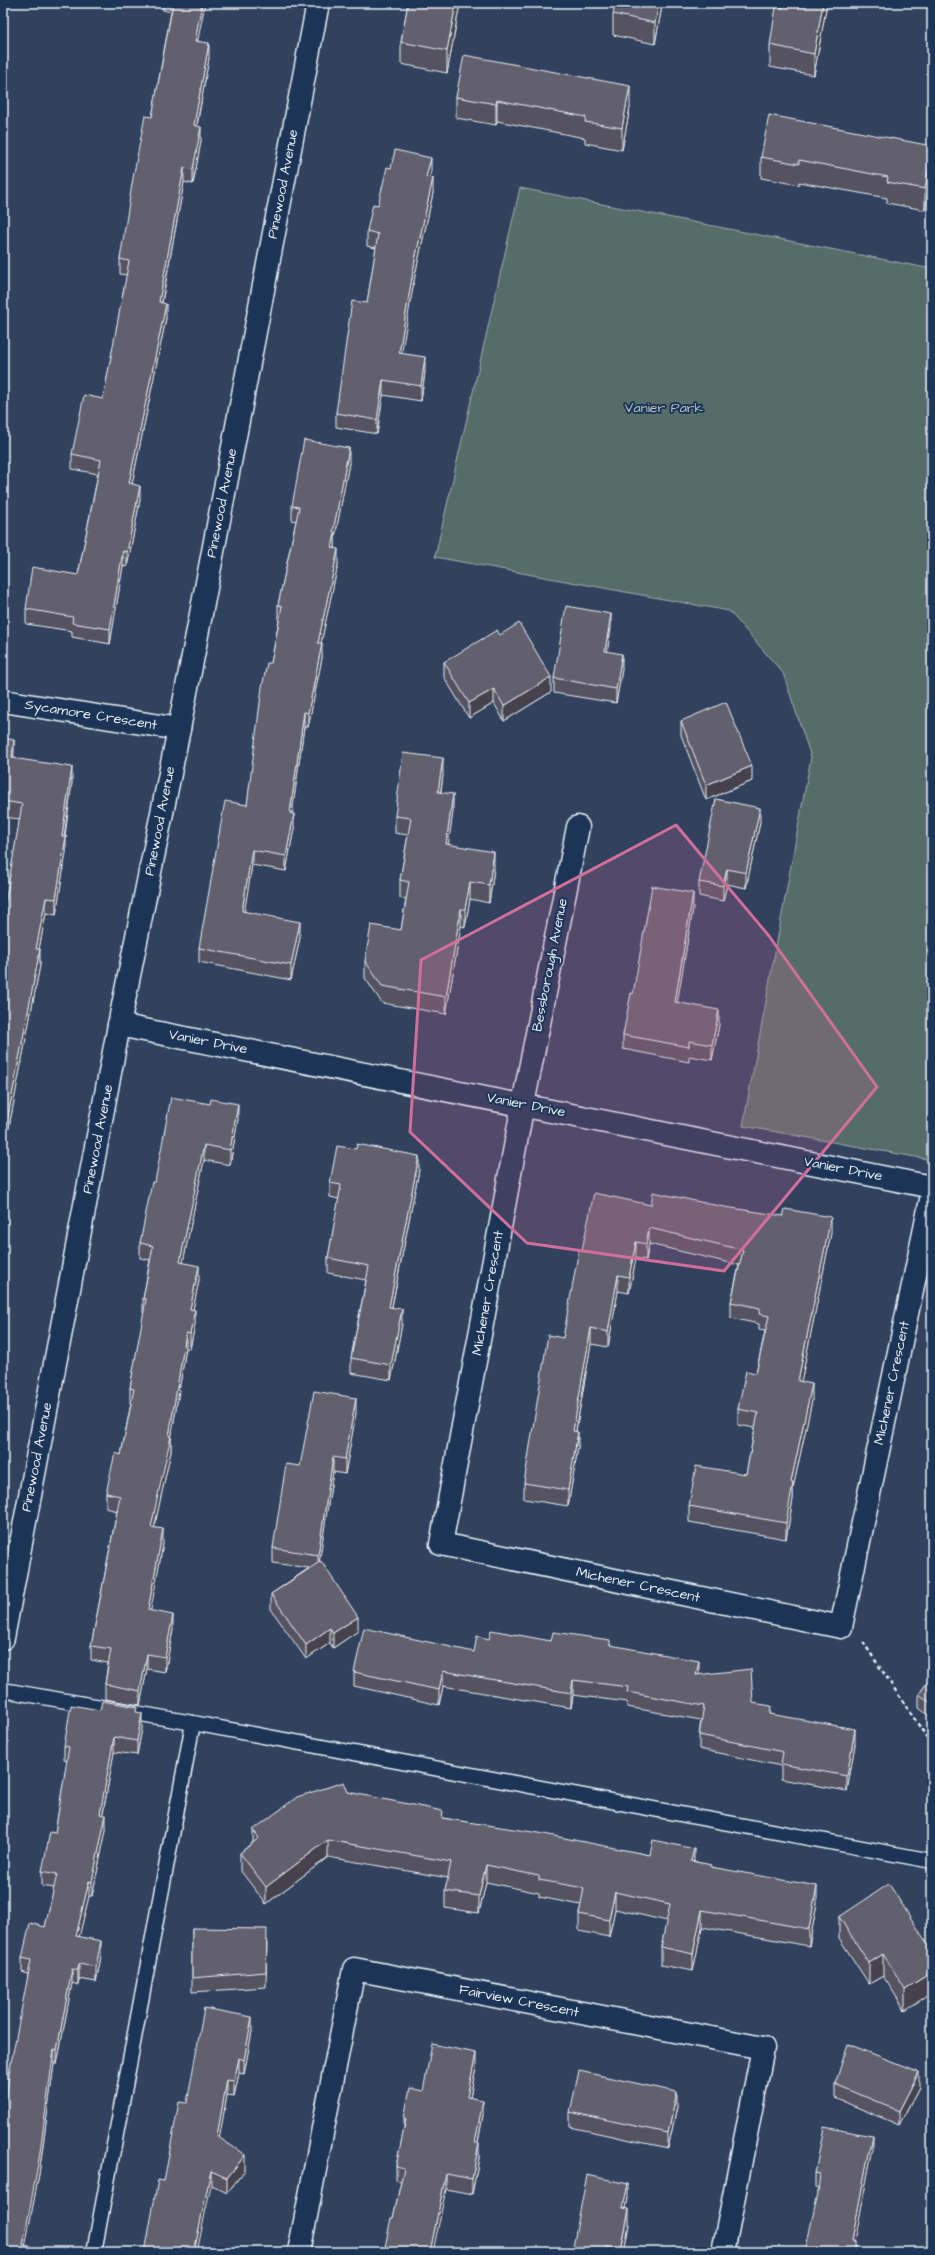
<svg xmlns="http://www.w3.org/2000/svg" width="935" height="2255" viewBox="0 0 935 2255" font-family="'Architects Daughter',sans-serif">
<rect width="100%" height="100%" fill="#32425e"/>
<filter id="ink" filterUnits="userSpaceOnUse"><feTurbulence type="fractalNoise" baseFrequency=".025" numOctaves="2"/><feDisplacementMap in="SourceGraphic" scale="8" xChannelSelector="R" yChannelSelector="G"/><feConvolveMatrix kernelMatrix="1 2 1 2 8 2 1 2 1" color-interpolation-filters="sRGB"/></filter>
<g filter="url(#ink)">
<polygon fill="#576c67" stroke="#a0aeb0" points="520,188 932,269 932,1160 743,1126 811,757 783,673 729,611 435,557"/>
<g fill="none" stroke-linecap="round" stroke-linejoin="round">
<g stroke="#e8f1f8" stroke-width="17">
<g id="lane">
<polyline points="3,1690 193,1723 932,1861"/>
<polyline points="94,2252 193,1723"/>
</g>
</g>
<g stroke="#e8f1f8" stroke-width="25">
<g id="street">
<polyline points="3,701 179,729"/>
<polyline points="578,827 523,1104 441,1544 841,1627 932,1195"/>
<polyline points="119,1025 932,1187"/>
<polyline points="3,1638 119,1025 179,729 318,3"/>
<polyline points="299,2252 354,1969 763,2048 723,2252"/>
</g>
</g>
<polyline stroke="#e8f1f8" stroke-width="2.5" stroke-dasharray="4 3" stroke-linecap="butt" points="863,1642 932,1745"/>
<use href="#lane" stroke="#1d3557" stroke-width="14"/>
<use href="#street" stroke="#1d3557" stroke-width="22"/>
</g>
<g fill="#55535f" stroke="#e8f1f8">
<polygon points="163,3 205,3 197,41 209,58 197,126 201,141 193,184 184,182 162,303 166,318 132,484 140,500 127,567 123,566 110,644 72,637 72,631 26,624 26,609 78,575 98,474 72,469 72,454 103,399 127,275 120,274 120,259 152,117 171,12 163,10"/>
<polygon points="217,3 228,3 227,5"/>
<polygon points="408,3 460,3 447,73 401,64 401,42"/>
<polygon points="662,3 662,6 655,44 613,35 613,14"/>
<polygon points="783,3 827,3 814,75 770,67 770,45 782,8"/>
<polygon points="456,97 630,107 622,150 585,143 585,138 497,121 496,125 456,118"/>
<polygon points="932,146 925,210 887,203 887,198 799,182 799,185 761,178 761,157"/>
<polygon points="431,172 429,177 433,193 415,275 401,353 425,372 421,401 383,395 377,434 336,427 336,413 367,303 376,248 367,246 367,231 378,205"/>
<polygon points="349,463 335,537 335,549 338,564 321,643 322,658 308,727 304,727 292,813 294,828 286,871 252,865 244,911 300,937 291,980 199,962 199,948 247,805 271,663 279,620 278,619 278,605 296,521 292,520 292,506"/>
<polygon points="611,628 607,651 622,669 616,703 554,693 554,678"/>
<polygon points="500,635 551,692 504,721 494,703 469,718 444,677 444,662"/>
<polygon points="681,721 752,781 706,800 681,735"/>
<polygon points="3,738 14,756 14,758 72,782 65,836 66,852 56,915 46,913 39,949 40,965 4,1153 3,1153 3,917 20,819 3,817"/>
<polygon points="443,775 441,792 453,811 448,844 494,869 489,903 470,899 465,927 461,926 446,1014 382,1003 365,978 365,961 401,930 406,899 400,898 400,880 408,835 395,833 395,816"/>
<polygon points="760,822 746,888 727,884 723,901 699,896 699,882"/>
<polygon points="693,908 677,1002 719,1025 712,1060 689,1056 689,1062 623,1049 623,1035 633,994"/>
<polygon points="238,1119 230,1165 204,1160 183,1262 199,1280 193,1309 195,1324 190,1349 186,1348 171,1439 171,1451 154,1528 163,1544 150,1610 173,1629 165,1672 147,1669 140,1705 105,1699 105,1684 108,1663 91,1660 91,1646 117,1511 106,1508 106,1493 121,1455 131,1403 130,1403 130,1388 144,1314 143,1313 143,1299 150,1260 140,1258 140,1243 155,1182"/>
<polygon points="419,1170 392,1307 402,1324 391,1380 351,1373 351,1358 366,1280 328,1273 328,1258 339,1199 330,1197 330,1183"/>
<polygon points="651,1205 831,1233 801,1382 812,1400 793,1488 793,1499 786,1539 689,1522 689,1506 746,1474 755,1428 738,1425 738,1409 756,1373 765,1331 759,1330 759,1324 731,1318 731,1302 739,1265 649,1244 646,1260 636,1258 629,1293 618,1291 608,1347 591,1344 576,1431 578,1447 568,1506 524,1499 524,1483 563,1338 582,1250"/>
<polygon points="356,1413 345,1474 333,1472 319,1562 358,1631 333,1648 330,1643 306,1659 271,1609 271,1594 309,1568 273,1563 273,1548 300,1466"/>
<polygon points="489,1639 551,1641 610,1645 699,1675 753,1703 771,1714 855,1744 847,1791 781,1779 781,1766 699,1749 699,1735 701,1720 627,1707 627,1702 573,1695 571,1708 443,1686 439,1705 354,1686 354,1672 474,1652"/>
<polygon points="932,1676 932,1718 919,1708 919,1694"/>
<polygon points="100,1710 137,1712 142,1728 137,1755 114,1752 103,1814 106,1830 92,1896 89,1896 79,1936 101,1956 96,1982 79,1979 78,1985 72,1983 57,2064 54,2064 39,2174 25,2245 30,2251 3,2252 28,1974 22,1972 22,1958 45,1927 54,1888 42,1886 42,1871 55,1833 67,1761 64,1760 64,1746"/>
<polygon points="348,1792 443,1818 650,1855 694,1861 712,1867 817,1903 809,1946 702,1927 693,1971 661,1965 661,1947 667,1921 615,1909 609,1937 579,1931 579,1914 581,1905 539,1897 539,1893 486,1882 479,1913 445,1908 445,1891 448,1878 328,1857 266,1904 240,1870 240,1853 253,1842 253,1830"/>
<polygon points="839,1917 932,1951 905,2010 883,1976 869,1984 839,1938"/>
<polygon points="192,1928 267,1943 266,1987 192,1992"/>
<polygon points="252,2031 244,2074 239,2073 234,2096 227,2095 219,2138 245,2170 227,2193 211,2185 164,2181 187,2103"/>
<polygon points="476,2067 470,2098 483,2115 478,2143 479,2158 472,2194 446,2189 393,2218 401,2182 396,2180 396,2166 404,2130 404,2118 423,2091"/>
<polygon points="835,2084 919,2087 899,2125 835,2098"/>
<polygon points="677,2107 668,2148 570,2127 570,2112"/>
<polygon points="872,2151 855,2240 856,2252 818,2192 818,2188 815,2187 815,2173"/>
<polygon points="628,2198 626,2209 629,2224 624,2252 572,2252"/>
</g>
<g fill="#45434d" stroke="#e8f1f8">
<polygon points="202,3 205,3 195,55 195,41"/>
<polygon points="456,3 460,3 447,73 447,51"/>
<polygon points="659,3 662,3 662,6 655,44 655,23"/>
<polygon points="823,3 827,3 814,75 814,54"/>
<polygon points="209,43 209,58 194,140 194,125"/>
<polygon points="630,86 630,107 622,150 622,128"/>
<polygon points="497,100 497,121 496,125 496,104"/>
<polygon points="201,127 201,141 193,184 193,169"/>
<polygon points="932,149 932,170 925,210 925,189"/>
<polygon points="431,158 431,172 426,191 426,177"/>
<polygon points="184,168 184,182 159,317 159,302"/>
<polygon points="433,178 433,193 415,275 399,368 399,353 415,260"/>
<polygon points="166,304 166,318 129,498 129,483"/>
<polygon points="425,357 425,372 421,401 421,386"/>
<polygon points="383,380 383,395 377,434 377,420"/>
<polygon points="349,448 349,463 335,537 335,547 332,563 332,548 333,532"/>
<polygon points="140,486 140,500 127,567 127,552"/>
<polygon points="338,549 338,564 318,657 318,643"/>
<polygon points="123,551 123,566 110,644 110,629"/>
<polygon points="611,614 611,628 605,666 605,651"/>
<polygon points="322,643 322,658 308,727 308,713"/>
<polygon points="622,654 622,669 616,703 616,689"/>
<polygon points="551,677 551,692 504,721 504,706"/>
<polygon points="494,689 494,703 469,718 469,703"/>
<polygon points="304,712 304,727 290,828 290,813"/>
<polygon points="14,740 14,756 12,774 12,758"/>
<polygon points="443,758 443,775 438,809 438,792"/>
<polygon points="752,766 752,781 706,800 706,785"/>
<polygon points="72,767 72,782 62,851 62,836"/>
<polygon points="453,794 453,811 446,861 446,844"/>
<polygon points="760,808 760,822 746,888 746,873"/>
<polygon points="294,814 294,828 286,871 286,856"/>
<polygon points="66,836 66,852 56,915 56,899"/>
<polygon points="252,850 252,865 242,926 242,911"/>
<polygon points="494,852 494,869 489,903 489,885"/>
<polygon points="727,869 727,884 723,901 723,886"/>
<polygon points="470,882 470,899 465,927 465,909"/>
<polygon points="693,893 693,908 675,1016 675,1002"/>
<polygon points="46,898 46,913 36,964 36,949"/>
<polygon points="461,909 461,926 446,1014 446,997"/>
<polygon points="300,922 300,937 291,980 291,965"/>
<polygon points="40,949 40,965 4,1153 4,1137"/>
<polygon points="719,1010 719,1025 712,1060 712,1045"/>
<polygon points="238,1104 238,1119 230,1165 230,1150"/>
<polygon points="204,1145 204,1160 180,1277 180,1262"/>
<polygon points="419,1156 419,1170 389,1321 389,1307"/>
<polygon points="831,1217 831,1233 798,1397 798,1381"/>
<polygon points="649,1228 649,1244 646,1260 646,1244"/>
<polygon points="636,1242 636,1258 629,1293 629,1277"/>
<polygon points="199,1266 199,1280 190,1324 190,1309"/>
<polygon points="618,1275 618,1291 608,1347 608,1332"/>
<polygon points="402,1309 402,1324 391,1380 391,1365"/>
<polygon points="195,1310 195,1324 190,1349 190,1334"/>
<polygon points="591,1328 591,1344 573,1447 573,1431"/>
<polygon points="186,1333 186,1348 171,1439 171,1451 151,1542 151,1527 169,1436"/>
<polygon points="812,1384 812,1400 793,1488 793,1499 786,1539 786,1523 791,1482"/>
<polygon points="356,1398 356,1413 345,1474 345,1459"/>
<polygon points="578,1432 578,1447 568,1506 568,1490"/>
<polygon points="333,1457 333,1472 318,1570 318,1555"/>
<polygon points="163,1529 163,1544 148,1625 148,1610"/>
<polygon points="173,1615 173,1629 165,1672 165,1657"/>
<polygon points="358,1617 358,1631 333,1648 333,1633"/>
<polygon points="330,1628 330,1643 306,1659 306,1645"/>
<polygon points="147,1654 147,1669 140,1705 140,1691"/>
<polygon points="699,1661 699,1675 696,1675"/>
<polygon points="443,1671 443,1686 439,1705 439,1690"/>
<polygon points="573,1680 573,1695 571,1708 571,1693"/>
<polygon points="142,1713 142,1728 137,1755 137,1741"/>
<polygon points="855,1729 855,1744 847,1791 847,1776"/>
<polygon points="114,1737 114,1752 100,1829 100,1814"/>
<polygon points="106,1815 106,1830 92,1896 92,1882"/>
<polygon points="328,1840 328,1857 266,1904 266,1887"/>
<polygon points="694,1849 694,1866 691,1861"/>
<polygon points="486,1865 486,1882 479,1913 479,1896"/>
<polygon points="89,1881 89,1896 76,1950 76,1936"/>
<polygon points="817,1886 817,1903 809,1946 809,1929"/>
<polygon points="615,1892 615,1909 609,1937 609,1920"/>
<polygon points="702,1910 702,1927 693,1971 693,1954"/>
<polygon points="101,1941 101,1956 96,1982 96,1967"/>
<polygon points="883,1954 883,1976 869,1984 869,1963"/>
<polygon points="79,1964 79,1979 78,1985 78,1970"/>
<polygon points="72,1969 72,1983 57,2064 57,2050"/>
<polygon points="932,1972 932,1993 905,2010 905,1989"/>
<polygon points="252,2017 252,2031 244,2074 244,2060"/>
<polygon points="54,2049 54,2064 39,2174 24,2252 23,2245"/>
<polygon points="476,2053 476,2067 467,2112 467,2097"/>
<polygon points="239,2058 239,2073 234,2096 234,2081"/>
<polygon points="919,2072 919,2087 899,2125 899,2111"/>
<polygon points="227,2080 227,2095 217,2151 217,2136"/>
<polygon points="677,2092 677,2107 668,2148 668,2133"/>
<polygon points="483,2100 483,2115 475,2157 475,2143"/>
<polygon points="872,2136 872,2151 853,2252 852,2240"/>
<polygon points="479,2143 479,2158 472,2194 472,2179"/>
<polygon points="245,2155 245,2170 227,2193 227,2178"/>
<polygon points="211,2171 211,2185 197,2252 194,2252"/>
<polygon points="446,2174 446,2189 433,2252 430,2252"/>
<polygon points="628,2184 628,2198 623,2223 623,2208"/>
<polygon points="629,2209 629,2224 624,2252 621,2252"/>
<polygon points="856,2241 856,2252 854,2252"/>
</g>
<g fill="#63606e" stroke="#e8f1f8">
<polygon points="173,3 202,3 195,41 209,43 194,125 201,127 193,169 184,168 159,302 166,304 129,483 140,486 127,552 123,551 110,629 72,623 73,617 26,609 32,567 78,575 101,460 72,454 84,395 103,399 129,261 120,259 133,178 145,116 152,117"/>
<polygon points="408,3 456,3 447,51 401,42"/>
<polygon points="615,3 659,3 655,23 613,14"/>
<polygon points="783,3 823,3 814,54 770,45 776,7 782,8"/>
<polygon points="464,55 630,86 622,128 585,122 586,117 497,100 496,104 456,97"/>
<polygon points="769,115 932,146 932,149 925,189 887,182 888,177 799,160 799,164 761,157"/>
<polygon points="395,150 431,158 426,177 433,178 415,260 399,353 425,357 421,386 383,380 377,420 336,413 352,301 367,303 378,234 367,231 373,204 378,205 387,167 391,168"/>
<polygon points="304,440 349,448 333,532 335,533 332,548 338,549 318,643 322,643 308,713 304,712 290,813 294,814 286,856 252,850 242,911 300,922 291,965 199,948 225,801 247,805 262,687 267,663 271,663 282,606 278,605 299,507 292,506"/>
<polygon points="566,606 611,614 605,651 622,654 616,689 554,678"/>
<polygon points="519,623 551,677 504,706 494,689 469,703 444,662 497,630 500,635"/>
<polygon points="726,702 752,766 706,785 681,721"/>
<polygon points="3,738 14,740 12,758 72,767 62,836 66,836 56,899 46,898 36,949 40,949 4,1137 3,1137 3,917 22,804 3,801"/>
<polygon points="403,753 443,758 438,792 453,794 446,844 494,852 489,885 470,882 465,909 461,909 446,997 382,986 365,961 371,925 401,930 409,882 400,880 411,818 395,816"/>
<polygon points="716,799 760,808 746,873 727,869 723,886 699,882"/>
<polygon points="652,886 693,893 675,1002 719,1010 712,1045 689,1041 689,1047 623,1035 631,993 633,994"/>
<polygon points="171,1097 210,1104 211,1099 238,1104 230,1150 204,1145 180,1262 199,1266 190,1309 195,1310 190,1334 186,1333 169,1436 171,1436 151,1527 163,1529 148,1610 173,1615 165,1657 147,1654 140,1691 105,1684 111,1649 91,1646 120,1496 106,1493 115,1453 121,1455 134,1389 130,1388 146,1299 143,1299 153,1246 140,1243 152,1182 155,1182"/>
<polygon points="357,1144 419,1156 389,1307 402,1309 391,1365 351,1358 369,1266 328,1258 341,1185 330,1183 337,1146 356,1149"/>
<polygon points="653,1192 719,1206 783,1216 785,1209 831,1217 798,1381 812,1384 791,1482 793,1483 786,1523 689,1506 696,1466 746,1474 758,1413 738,1409 746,1371 756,1373 769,1316 759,1314 760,1308 731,1302 743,1250 649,1228 646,1244 636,1242 629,1277 618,1275 608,1332 591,1328 573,1431 578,1432 568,1490 524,1483 548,1335 563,1338 579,1249 582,1250 594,1193 651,1205"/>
<polygon points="314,1391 356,1398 345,1459 333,1457 318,1555 273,1548 286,1464 300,1466"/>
<polygon points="321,1561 358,1617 333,1633 330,1628 306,1645 271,1594"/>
<polygon points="364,1628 474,1652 477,1636 489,1639 491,1630 551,1641 553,1632 610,1640 610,1645 699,1661 696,1675 751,1669 753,1703 771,1706 770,1714 855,1729 847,1776 781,1764 783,1752 699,1735 704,1706 627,1692 628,1687 573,1680 571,1693 443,1671 439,1690 354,1672"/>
<polygon points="932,1676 932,1704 919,1694"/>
<polygon points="102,1701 137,1707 136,1712 142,1713 137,1741 114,1737 100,1814 106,1815 92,1882 89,1881 76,1936 101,1941 96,1967 79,1964 78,1970 72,1969 57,2050 54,2049 39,2159 23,2245 30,2246 29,2251 36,2252 3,2252 3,2120 10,2068 31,1960 22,1958 30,1923 45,1927 57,1874 42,1871 50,1832 55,1833 69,1747 64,1746 71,1705 100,1710"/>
<polygon points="344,1782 348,1792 443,1811 442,1818 539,1833 650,1855 653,1840 694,1849 691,1861 712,1865 711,1867 817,1886 809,1929 702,1910 693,1954 661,1947 670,1904 615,1892 609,1920 579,1914 584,1888 539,1880 539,1876 486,1865 479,1896 445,1891 451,1862 328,1840 266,1887 240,1853 259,1838 253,1830 297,1797"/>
<polygon points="889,1884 932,1951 932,1972 905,1989 883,1954 869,1963 839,1917"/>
<polygon points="192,1928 267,1929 266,1972 192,1978"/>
<polygon points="204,2008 252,2017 244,2060 239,2058 234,2081 227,2080 217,2136 245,2155 227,2178 211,2171 194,2252 145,2252 158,2180 164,2181 179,2102 187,2103"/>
<polygon points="432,2044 476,2053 467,2097 483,2100 475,2143 479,2143 472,2179 446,2174 430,2252 384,2252 391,2218 393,2218 404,2168 396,2166 406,2119 404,2118 410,2088 423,2091"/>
<polygon points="848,2044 919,2072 899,2111 835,2084"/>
<polygon points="579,2071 677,2092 668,2133 570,2112"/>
<polygon points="824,2127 872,2136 852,2240 856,2241 854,2252 805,2252 818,2192 820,2174 815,2173"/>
<polygon points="587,2175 628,2184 623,2208 629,2209 621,2250 607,2247 607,2252 572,2252"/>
</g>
</g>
<path fill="#d16f9a" fill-opacity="0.2" stroke="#d16f9a" stroke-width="3" stroke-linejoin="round" d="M676,825l93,111 108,151 -153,184 -197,-28 -117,-111 11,-172z"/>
<g text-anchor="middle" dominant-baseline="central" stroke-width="4" stroke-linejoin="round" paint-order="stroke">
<g font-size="14" fill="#e8f1f8" stroke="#1d3557">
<text transform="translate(283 184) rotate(-79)">Pinewood Avenue</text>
<text transform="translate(222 503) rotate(-79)">Pinewood Avenue</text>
<text transform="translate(91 715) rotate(9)">Sycamore Crescent</text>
<text transform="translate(160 821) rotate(-79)">Pinewood Avenue</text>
<text transform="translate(550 965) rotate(-79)">Bessborough Avenue</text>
<text transform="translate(208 1042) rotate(11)">Vanier Drive</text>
<text transform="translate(526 1105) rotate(11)">Vanier Drive</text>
<text transform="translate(98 1139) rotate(-79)">Pinewood Avenue</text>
<text transform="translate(843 1169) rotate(11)">Vanier Drive</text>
<text transform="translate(488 1293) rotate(-80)">Michener Crescent</text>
<text transform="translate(892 1383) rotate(-78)">Michener Crescent</text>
<text transform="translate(37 1457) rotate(-79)">Pinewood Avenue</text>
<text transform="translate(638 1585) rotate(12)">Michener Crescent</text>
<text transform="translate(519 2001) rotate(11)">Fairview Crescent</text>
</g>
<g font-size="14" fill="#b5c2c5" stroke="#1d3557">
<text x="664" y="408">Vanier Park</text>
</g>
</g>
<rect width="935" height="2255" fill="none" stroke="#1d3557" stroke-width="16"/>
<rect x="8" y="8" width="919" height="2239" fill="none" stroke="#e8f1f8" stroke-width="1.5" filter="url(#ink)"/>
</svg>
